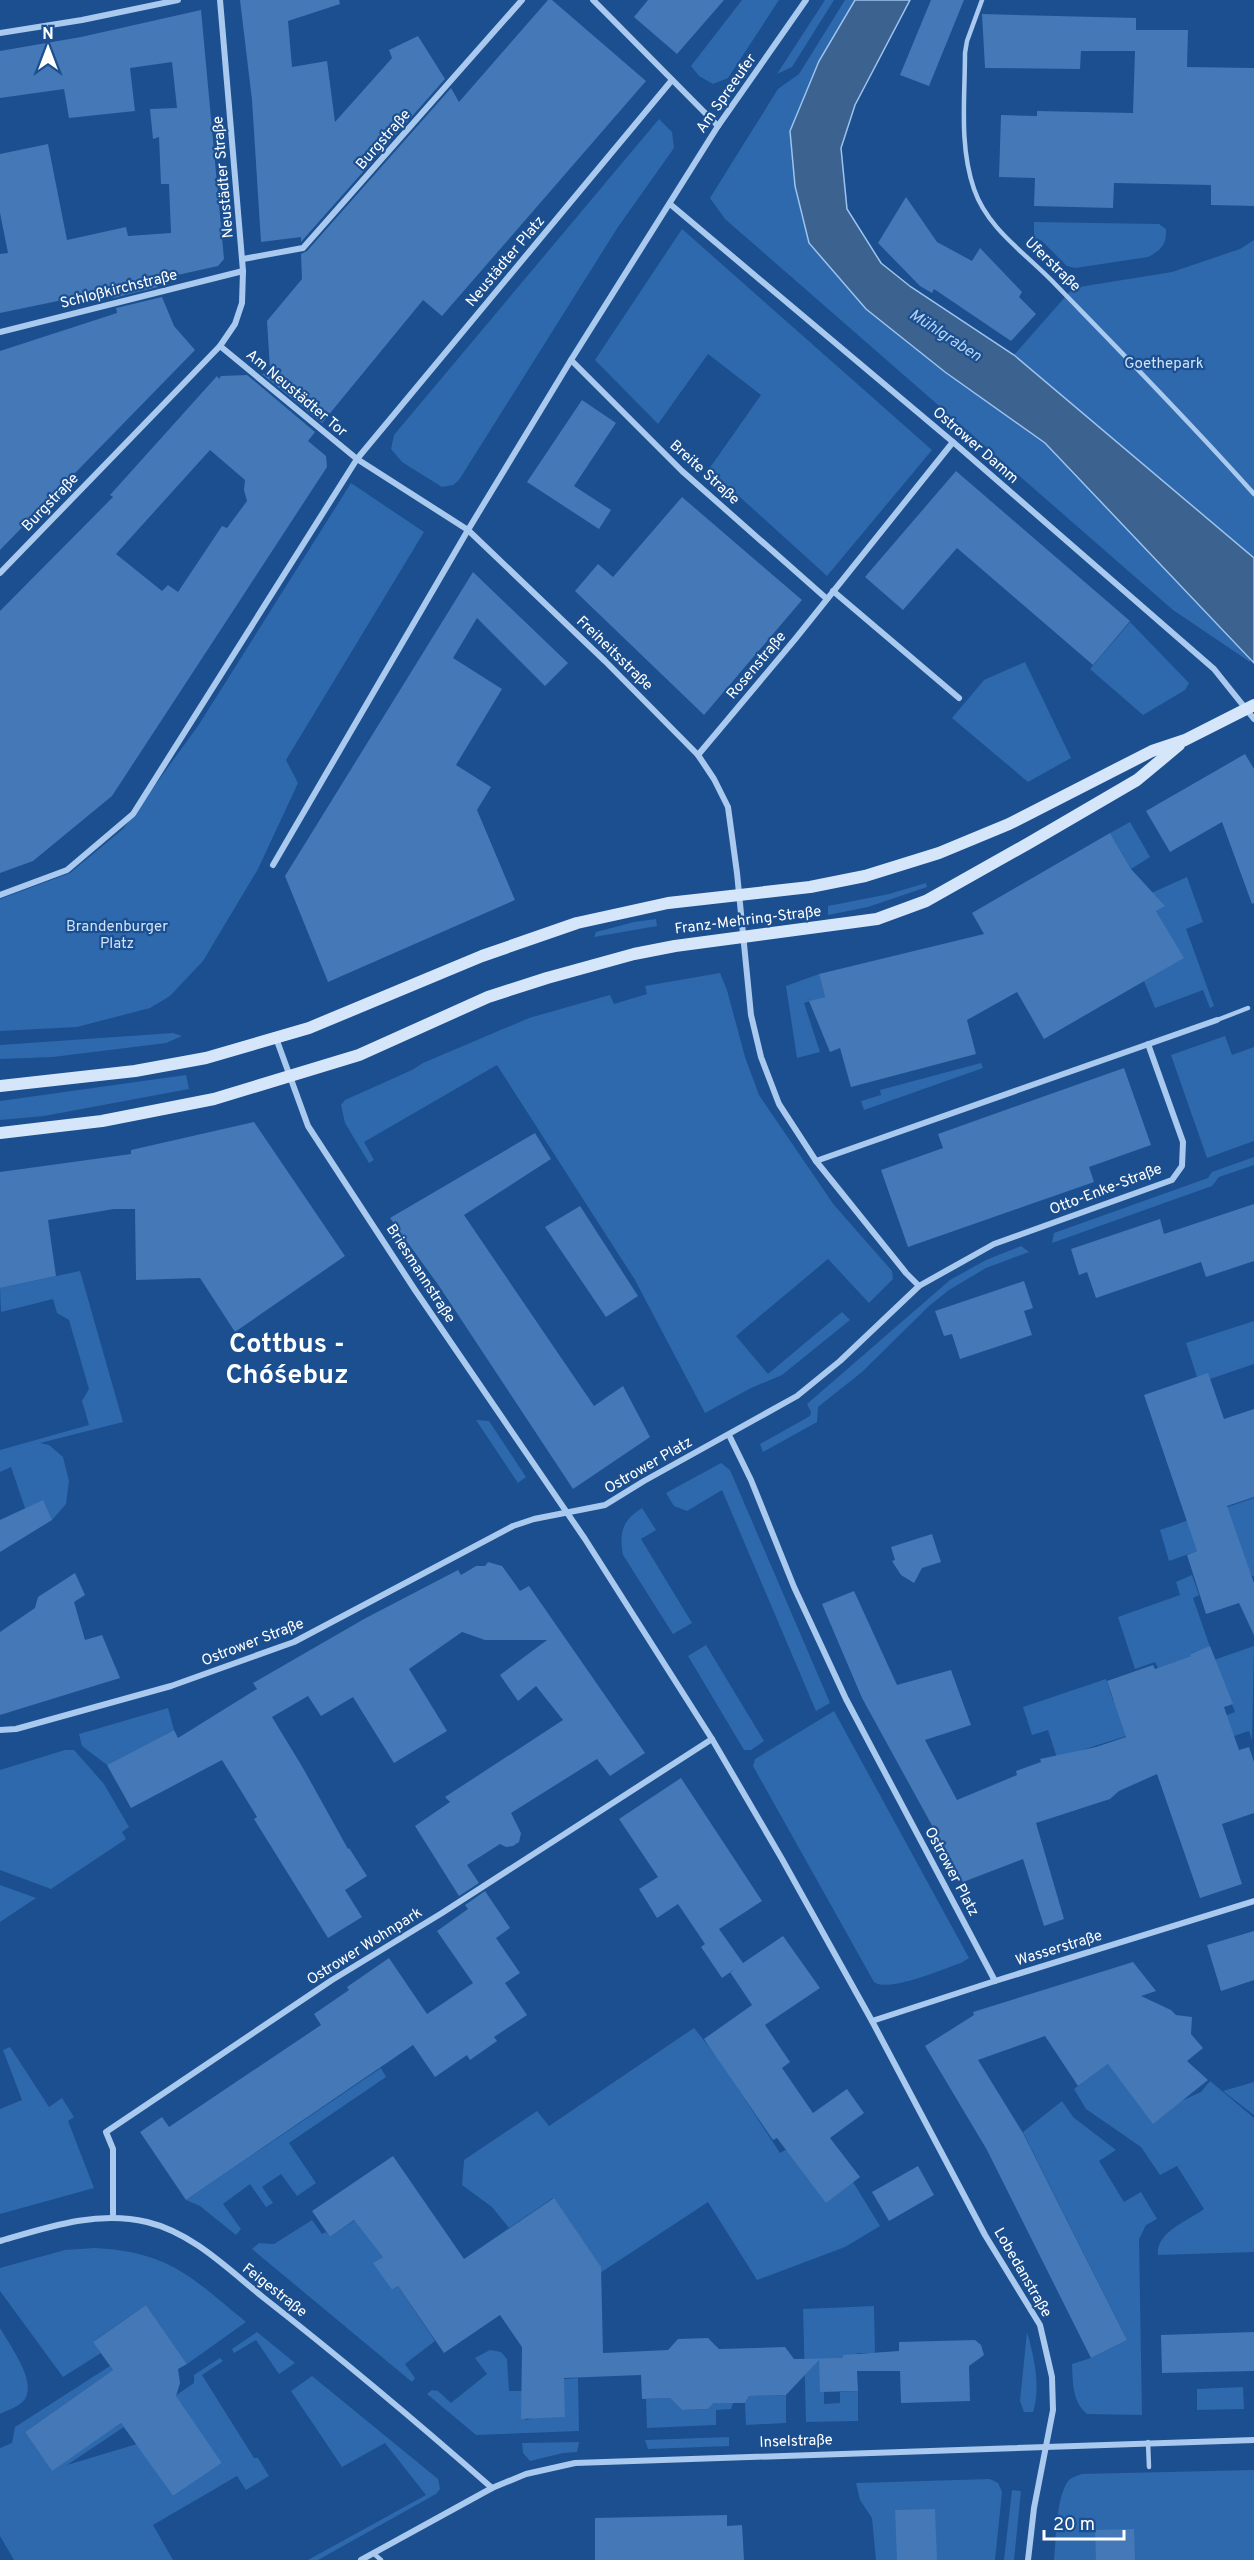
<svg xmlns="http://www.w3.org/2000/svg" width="1254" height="2560" viewBox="0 0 1254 2560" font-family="Overpass,sans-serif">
<rect width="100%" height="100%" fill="#1b4f8f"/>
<g fill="#2e69ad">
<polygon points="742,0 779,0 728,78 713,84 699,76 691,66"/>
<polygon points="825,0 834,0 792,67 777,74"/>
<polygon points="845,0 855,0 819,61 809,243 866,309 945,372 1045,443 1250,658 1250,662 1173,610 725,219 710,198 778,89 799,74"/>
<polygon points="659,119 672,132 674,148 618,227 459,480 453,485 442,487 402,462 391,449 394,435"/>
<path d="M1034,222l125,2 7,5c1,15 -5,22 -18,28l-73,11 -8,-2 -26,-26 -3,2 -4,-4z"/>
<polygon points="682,229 932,450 827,576 709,469 761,395 708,354 658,424 595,360"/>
<polygon points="1254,240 1254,558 1014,355 1073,288 1172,272 1240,249"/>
<polygon points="351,483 424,532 286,760 298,783 258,869 203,961 170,996 150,1008 77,1027 0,1031 0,899 70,873 123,829 198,726"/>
<polygon points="1130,622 1189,683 1185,690 1143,715 1090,669"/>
<polygon points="1025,662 1071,758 1028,782 952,718 984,680"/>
<polygon points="1130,822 1150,857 1131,869 1110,833"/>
<polygon points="1187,877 1203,922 1186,929 1214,1006 1210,1008 1203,990 1155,1008 1144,981 1183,958 1147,895"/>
<polygon points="926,883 927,887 868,907 828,915 828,906 889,894"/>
<polygon points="656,919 657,926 594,937 596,932 634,922"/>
<polygon points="720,973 727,990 745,1057 759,1095 834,1205 892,1271 893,1279 869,1303 828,1259 736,1336 768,1374 842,1312 850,1320 782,1375 751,1388 705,1413 635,1280 497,1065 364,1142 374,1160 369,1163 345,1123 341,1105 345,1100 412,1070 423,1063 529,1018 610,995 614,1004 647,994 645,986"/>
<polygon points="819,974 825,997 804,1003 820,1052 797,1058 786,986"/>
<polygon points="173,1033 182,1036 166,1043 53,1057 0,1059 0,1045"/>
<polygon points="1225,1036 1232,1055 1254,1047 1254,1141 1207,1158 1171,1055"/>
<polygon points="981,1063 983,1068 864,1110 861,1101 881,1095 880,1090"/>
<polygon points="186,1075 189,1089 44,1116 0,1120 0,1101"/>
<polygon points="1254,1157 1254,1165 1219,1177 1212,1186 1052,1243 1054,1233 1208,1178 1212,1172"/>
<polygon points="1021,1246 1029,1252 986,1268 949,1290 929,1306 862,1372 818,1407 817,1422 763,1452 760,1444 810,1416 811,1412 807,1404 950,1280 986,1260"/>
<polygon points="80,1271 123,1422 40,1443 49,1445 63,1457 69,1481 66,1504 52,1520 25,1508 11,1467 0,1472 0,1450 89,1425 82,1401 89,1389 69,1320 57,1313 53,1299 1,1312 0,1288"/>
<polygon points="1254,1321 1254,1364 1210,1379 1197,1377 1186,1343"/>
<polygon points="476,1420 489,1421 526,1477 518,1483"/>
<polygon points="721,1463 730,1470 830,1703 816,1711 722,1490 687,1511 674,1506 666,1493"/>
<polygon points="1254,1498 1254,1576 1252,1576 1220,1543 1169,1561 1160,1530"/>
<path d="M642,1508l14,22 -15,9 51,84 -19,11 -50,-79c-4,-23 -1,-34 19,-47z"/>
<polygon points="1192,1575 1199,1595 1193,1598 1210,1647 1191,1653 1191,1656 1158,1668 1155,1662 1135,1669 1118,1617 1180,1595 1176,1582"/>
<polygon points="706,1645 764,1741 751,1750 744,1750 688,1656"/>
<polygon points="1254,1646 1252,1740 1249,1731 1234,1736 1142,1731 1057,1758 1048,1730 1032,1735 1023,1707 1106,1679 1113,1700 1217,1719 1235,1712 1214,1660"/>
<polygon points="168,1708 174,1730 107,1765 82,1746 79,1734"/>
<path d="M834,1711l135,247 -8,5c-18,6 -73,30 -87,19l-121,-216 2,-7z"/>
<polygon points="65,1750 74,1750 104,1784 129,1827 122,1832 126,1839 51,1889 0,1870 0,1770"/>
<polygon points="0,1885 36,1898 0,1922"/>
<polygon points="694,2028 718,2058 780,2153 785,2150 853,2182 880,2226 845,2247 757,2280 708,2202 562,2298 553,2198 509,2228 492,2207 462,2185 464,2160 537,2111 549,2126"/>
<polygon points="10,2047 49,2107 62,2098 74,2117 68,2121 94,2188 0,2214 0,2109 22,2100 3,2050"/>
<path d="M1108,2064l73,37 20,-9 9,-11 44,37v134l-96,3c-3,-23 32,-35 46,-46l-27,-43 -17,9 -19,-28 -55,-38 -12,-20z"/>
<polygon points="381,2068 386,2077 289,2143 316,2183 297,2196 281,2174 262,2187 273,2203 266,2207 250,2184 223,2204 241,2229 236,2235 200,2206 186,2200"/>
<polygon points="1254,2082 1254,2115 1223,2091"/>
<path d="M1062,2101l11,16 43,33 -17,11 25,41 17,-10 16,27 -11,6 -7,14 3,176 -55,-1c-15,-13 -14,-31 -15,-50l19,-6 36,-18 -104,-208z"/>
<polygon points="312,2220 322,2234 326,2232 330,2237 355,2220 384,2256 374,2263 392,2290 398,2286 435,2341 405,2364 415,2378 412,2382 252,2249 259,2243 274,2244"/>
<path d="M95,2248c75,4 96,29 151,74l-59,42 -41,-59 -52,36 7,12 -38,24 -63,-86v-23l65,-18z"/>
<polygon points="874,2306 875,2353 857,2353 856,2358 820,2392 824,2392 824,2404 840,2403 840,2392 858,2391 858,2421 806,2422 803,2309"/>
<path d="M0,2328c9,16 37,53 25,71 -6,8 -17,11 -25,15z"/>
<polygon points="257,2332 295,2363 279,2374 256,2340 234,2353 232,2349"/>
<path d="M1027,2332c7,25 14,55 6,80h-9l-4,-11z"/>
<polygon points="490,2350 501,2352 507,2359 509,2391 523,2391 522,2416 526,2420 533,2418 564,2379 578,2378 579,2431 476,2435 427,2394 432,2390 438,2391 451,2403 487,2374 475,2358"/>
<polygon points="220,2358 223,2361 202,2375 254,2458 258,2458 269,2476 246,2490 237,2476 153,2525 173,2560 14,2560 0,2536 0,2448 12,2443 15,2427 110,2366 113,2370 25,2432 52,2470 121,2423 124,2427 67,2465 137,2444 173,2496 222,2463 175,2396 194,2383 194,2375"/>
<polygon points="312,2376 438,2479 440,2489 436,2494 318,2560 308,2560 426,2495 385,2443 342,2467 291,2391"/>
<polygon points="1243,2387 1244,2409 1197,2410 1197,2389"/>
<polygon points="786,2395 786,2423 746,2425 745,2403 749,2396"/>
<polygon points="729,2396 733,2403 731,2409 716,2410 716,2425 647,2428 646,2399 670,2398 682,2410 708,2409 721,2397"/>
<polygon points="729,2437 729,2446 648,2449 645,2440"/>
<polygon points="579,2442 577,2452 563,2453 530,2461 523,2453 522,2443"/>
<path d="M1254,2470v90h-200c2,-20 2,-65 15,-80 3,-3 8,-4 13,-6z"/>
<polygon points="990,2479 998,2483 1002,2492 995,2560 876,2560 872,2518 860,2500 856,2483"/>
<polygon points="1012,2490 1021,2491 1014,2560 1004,2560"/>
</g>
<polygon fill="#3c6290" stroke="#9cc4f0" stroke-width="1.5" points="855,0 910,0 855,105 841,148 847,209 881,263 911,287 1014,355 1254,558 1254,663 1045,443 945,372 866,309 809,243 795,186 790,131 819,61"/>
<g fill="#4478b7" fill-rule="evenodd">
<polygon points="240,0 339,0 340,4 288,21 292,67 327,61 335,122 392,58 389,50 418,36 445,79 301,242 301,237 261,242 252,100"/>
<polygon points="548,0 552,0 646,81 442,316 423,300 322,423 262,374 276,373 270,369 267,321 302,279 301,254 307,251 451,88 459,102"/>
<polygon points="648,0 724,0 677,54 634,17"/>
<polygon points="931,0 964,0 929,86 900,75"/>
<polygon points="201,10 224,259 218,266 155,280 158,287 113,298 111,290 0,313 0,254 8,253 0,213 0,154 48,144 67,240 126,227 128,236 171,233 169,184 161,184 159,137 153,139 150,109 177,108 172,62 130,68 135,111 69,118 64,89 0,98 0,51 81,37"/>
<polygon points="982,14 1136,18 1136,30 1188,30 1187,67 1254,68 1254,206 1211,205 1211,185 1114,183 1113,208 1034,206 1035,178 999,177 1001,115 1037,116 1037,111 1133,113 1135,51 1081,51 1080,69 985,68"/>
<polygon points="906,197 937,242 972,261 980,248 1022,292 1019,297 1036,314 1011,341 934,289 932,293 920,286 878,243"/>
<polygon points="162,297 174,326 195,350 0,550 0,351 117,313 116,308"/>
<path d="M247,375l68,57 -7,9 18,15 1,11 -215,329 -79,65 -33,12v-262l113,-114 -3,-2 107,-119 2,3 2,-3zM210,450l35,30 -1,10 3,11 -20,27 -5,-2 -44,66 -10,-7 -6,6 -46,-37z"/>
<polygon points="582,400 616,423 574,486 611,510 599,529 527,482"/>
<polygon points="956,471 1130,621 1093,665 957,548 903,610 865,577"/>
<polygon points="682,497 802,600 704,715 575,591 598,564 613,577"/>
<polygon points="473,572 568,663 545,686 477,618 453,658 502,689 456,765 491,787 477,810 515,900 328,982 285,876"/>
<polygon points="1245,754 1254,769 1254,903 1252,904 1222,822 1170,852 1146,811"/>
<polygon points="1110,833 1131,869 1165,906 1156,911 1184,958 1044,1039 1017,992 967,1020 976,1054 851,1087 840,1048 830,1052 809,1001 825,997 819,974 984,934 972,913"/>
<polygon points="1124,1068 1151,1145 1089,1167 1094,1182 908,1247 881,1170 943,1148 938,1134"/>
<polygon points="254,1122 345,1256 235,1332 200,1278 136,1280 135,1209 114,1209 48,1220 56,1276 0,1288 0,1172 131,1154 131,1150"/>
<polygon points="535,1133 551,1159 464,1215 594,1406 623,1386 650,1437 573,1489 439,1286 390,1218"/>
<polygon points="1254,1204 1254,1261 1206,1277 1201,1262 1096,1298 1087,1272 1079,1275 1071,1249 1160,1219 1164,1234"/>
<polygon points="580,1206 638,1296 606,1317 545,1227"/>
<polygon points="1024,1281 1033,1308 1024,1311 1032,1335 960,1359 952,1334 944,1336 935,1311"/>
<polygon points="1208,1373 1224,1419 1254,1409 1254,1497 1227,1506 1254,1583 1254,1635 1239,1603 1206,1614 1187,1555 1197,1551 1144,1395"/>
<polygon points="43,1500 52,1520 0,1552 0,1520"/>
<polygon points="932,1534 941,1562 922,1568 914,1583 901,1575 892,1561 895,1560 891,1547"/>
<polygon points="488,1562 502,1566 520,1591 529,1586 645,1753 610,1776 597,1759 511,1813 521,1833 519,1842 513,1846 506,1847 500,1844 467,1865 479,1883 459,1896 415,1826 450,1802 445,1797 563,1720 536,1686 518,1701 500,1675 547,1640 485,1640 462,1632 409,1669 447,1731 394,1763 353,1697 321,1716 308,1696 272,1717 303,1768 348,1849 349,1848 367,1876 345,1890 362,1917 328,1938 254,1819 257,1817 222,1760 131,1808 107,1765 174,1730 178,1738 257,1689 253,1683 364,1619 458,1570 461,1575 476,1566 485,1566"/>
<polygon points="75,1573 85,1595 74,1602 85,1640 102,1635 120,1678 0,1715 0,1632 35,1608 38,1597"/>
<polygon points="854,1591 897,1685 951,1670 971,1725 925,1740 957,1800 1017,1775 1016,1771 1041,1762 1040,1759 1096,1747 1126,1737 1107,1681 1153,1665 1155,1669 1191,1656 1190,1654 1210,1646 1233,1704 1224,1707 1239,1750 1249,1747 1254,1762 1254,1813 1222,1824 1242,1884 1200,1898 1157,1774 1119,1791 1110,1799 1036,1823 1064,1919 1044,1926 1023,1859 963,1882 862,1698 822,1604"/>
<polygon points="681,1778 762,1901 719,1929 743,1963 783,1936 820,1988 765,2025 790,2062 782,2068 813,2113 847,2089 864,2113 830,2138 860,2177 826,2203 777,2138 773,2140 704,2039 752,2005 730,1972 735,1969 722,1978 701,1947 705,1944 678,1904 657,1918 639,1889 658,1877 619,1819"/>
<polygon points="485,1891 510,1928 496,1938 520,1973 505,1983 527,2015 494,2037 497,2041 470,2060 467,2055 435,2077 413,2045 186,2200 140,2132 162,2117 169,2127 321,2025 314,2014 349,1990 347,1987 389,1958 427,2014 473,1983 437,1931 468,1909 465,1905"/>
<polygon points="1254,1931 1254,1980 1221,1991 1207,1945"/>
<polygon points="1133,1962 1156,1991 1141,1996 1171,2010 1176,2015 1192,2017 1191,2034 1203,2048 1187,2061 1208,2080 1153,2124 1108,2064 1078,2086 1045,2036 978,2060 1023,2133 1127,2340 1091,2358 987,2150 925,2046 974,2015 973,2012"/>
<polygon points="393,2156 464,2259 554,2198 601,2267 603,2353 668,2350 678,2339 708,2338 719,2349 785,2347 794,2359 843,2358 843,2355 899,2351 899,2342 975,2340 981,2345 984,2355 969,2366 970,2401 901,2403 900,2371 857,2371 858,2391 820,2392 819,2360 786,2395 749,2396 745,2403 714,2403 708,2409 682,2410 670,2398 642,2399 641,2375 564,2378 565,2417 521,2419 522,2347 500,2315 444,2353 398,2286 392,2290 373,2263 383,2257 354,2220 330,2237 312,2211"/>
<polygon points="918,2166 934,2195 889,2221 872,2192"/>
<polygon points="146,2305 187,2364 178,2369 180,2383 176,2396 222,2463 173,2496 121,2423 52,2471 25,2432 113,2370 93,2342"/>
<polygon points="1254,2332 1254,2371 1162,2373 1161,2335"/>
<polygon points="935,2509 937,2560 897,2560 895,2510"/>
<polygon points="727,2515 727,2526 742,2525 744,2560 595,2560 595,2518"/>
<polygon points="1134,2529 1135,2560 1096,2560 1095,2530"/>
</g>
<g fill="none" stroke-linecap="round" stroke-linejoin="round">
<g stroke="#a9c9ee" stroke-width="4.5">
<path d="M982,0l-15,41 -2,12c0,45 -6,93 9,136 14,41 53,65 82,96 67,69 134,137 198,209"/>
<polyline points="1217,1020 1248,1008"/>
<polyline points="1148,2442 1149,2467"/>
<polyline points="373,2553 381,2560"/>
</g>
<g stroke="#a9c9ee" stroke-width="6">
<polyline points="593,0 718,126"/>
<polyline points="0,33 82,20 178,0"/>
<polyline points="670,204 953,442 1214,669 1254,719"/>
<polyline points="243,259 303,248 522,0"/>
<polyline points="0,332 243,271"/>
<polyline points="220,346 357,459 468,530 605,661 698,755 714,779 728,807 737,873 751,1015 761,1057 779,1104 816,1161 906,1273 919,1286"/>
<polyline points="571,360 682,471 827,599"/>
<polyline points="0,573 220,346 235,324 242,303 243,271 220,0"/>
<polyline points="833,591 959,698"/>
<polyline points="698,755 796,638 953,442"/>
<polyline points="273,865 468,530 571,360 718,126 806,0"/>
<polyline points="0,895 67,870 133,814 357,459 672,80"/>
<polyline points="276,1038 308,1126 415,1290 585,1539 712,1739 782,1859 872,2021 985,2235 1040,2325 1052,2377 1053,2410 1034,2508 1028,2560"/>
<polyline points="816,1161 1217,1020"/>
<polyline points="729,1435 751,1480 794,1587 846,1699 995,1981"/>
<polyline points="0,1730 16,1729 171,1686 294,1642 513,1526 534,1519 605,1505 644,1481 797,1396 840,1361 919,1286 994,1244 1172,1180 1182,1166 1183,1142 1148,1044"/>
<polyline points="872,2021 995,1981 1254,1901"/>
<polyline points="113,2218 113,2149 106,2132 332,1980 442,1913 712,1739"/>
<path d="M0,2241c48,-14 97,-31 147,-19 46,11 82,48 117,76 78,61 154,125 228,190"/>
<polyline points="361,2560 492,2488 526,2474 575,2463 1254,2440"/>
</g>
<g stroke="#d6e6fa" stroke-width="12">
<polyline points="0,1086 135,1071 206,1058 309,1028 482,956 577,923 668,903 810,887 865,876 939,853 1009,824 1152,751 1185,740 1254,705"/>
<polyline points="0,1133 102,1121 214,1099 359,1055 488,997 547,978 634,954 675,946 877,919 926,901 1029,843 1137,780 1179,745"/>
</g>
</g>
<g text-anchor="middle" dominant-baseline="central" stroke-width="4.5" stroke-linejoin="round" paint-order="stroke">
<g font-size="15" fill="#fff" stroke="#1b4f8f">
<text transform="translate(727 94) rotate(-55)">Am Spreeufer</text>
<text transform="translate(384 140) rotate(-49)">Burgstraße</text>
<text transform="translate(224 177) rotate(-95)">Neustädter Straße</text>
<text transform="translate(506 262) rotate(-50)">Neustädter Platz</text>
<text transform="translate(1052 265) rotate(44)">Uferstraße</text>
<text transform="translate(119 290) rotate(-14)">Schloßkirchstraße</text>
<text transform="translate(296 394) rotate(40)">Am Neustädter Tor</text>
<text transform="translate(975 446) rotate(41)">Ostrower Damm</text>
<text transform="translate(704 473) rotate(42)">Breite Straße</text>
<text transform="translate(51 503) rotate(-46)">Burgstraße</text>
<text transform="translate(614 654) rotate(44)">Freiheitsstraße</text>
<text transform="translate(757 666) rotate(-50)">Rosenstraße</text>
<text transform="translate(748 921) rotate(-7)">Franz-Mehring-Straße</text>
<text transform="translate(1106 1190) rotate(-21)">Otto-Enke-Straße</text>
<text transform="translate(420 1274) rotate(57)">Briesmannstraße</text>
<text transform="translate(649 1466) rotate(-30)">Ostrower Platz</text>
<text transform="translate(253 1643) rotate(-21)">Ostrower Straße</text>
<text transform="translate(951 1872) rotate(62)">Ostrower Platz</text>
<text transform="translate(365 1947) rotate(-32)">Ostrower Wohnpark</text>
<text transform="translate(1059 1949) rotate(-17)">Wasserstraße</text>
<text transform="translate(1022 2273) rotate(60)">Lobedanstraße</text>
<text transform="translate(274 2291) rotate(38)">Feigestraße</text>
<text transform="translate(796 2442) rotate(-2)">Inselstraße</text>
</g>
<g font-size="15" fill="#cfe3fa" stroke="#1b4f8f">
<text x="1164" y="364">Goethepark</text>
<text x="117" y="927">Brandenburger<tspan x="117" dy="17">Platz</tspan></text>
</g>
<g font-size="16" font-style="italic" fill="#b5d3f5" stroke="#1b4f8f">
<text transform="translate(945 336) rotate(33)">Mühlgraben</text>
</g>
<g font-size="27" font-weight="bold" fill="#fff" stroke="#1b4f8f">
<text x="287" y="1345">Cottbus -<tspan x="287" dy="31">Chóśebuz</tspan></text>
</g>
</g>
<g transform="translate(48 48)" stroke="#1b4f8f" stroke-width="4.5" paint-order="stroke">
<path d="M0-4.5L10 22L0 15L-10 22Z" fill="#ffffff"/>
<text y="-9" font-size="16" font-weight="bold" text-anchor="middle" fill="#ffffff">N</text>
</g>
<path d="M1044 2530v9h80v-9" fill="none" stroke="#ffffff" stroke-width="3"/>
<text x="1053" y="2530" font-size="18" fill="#ffffff" stroke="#1b4f8f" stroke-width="4.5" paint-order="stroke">20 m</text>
</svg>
